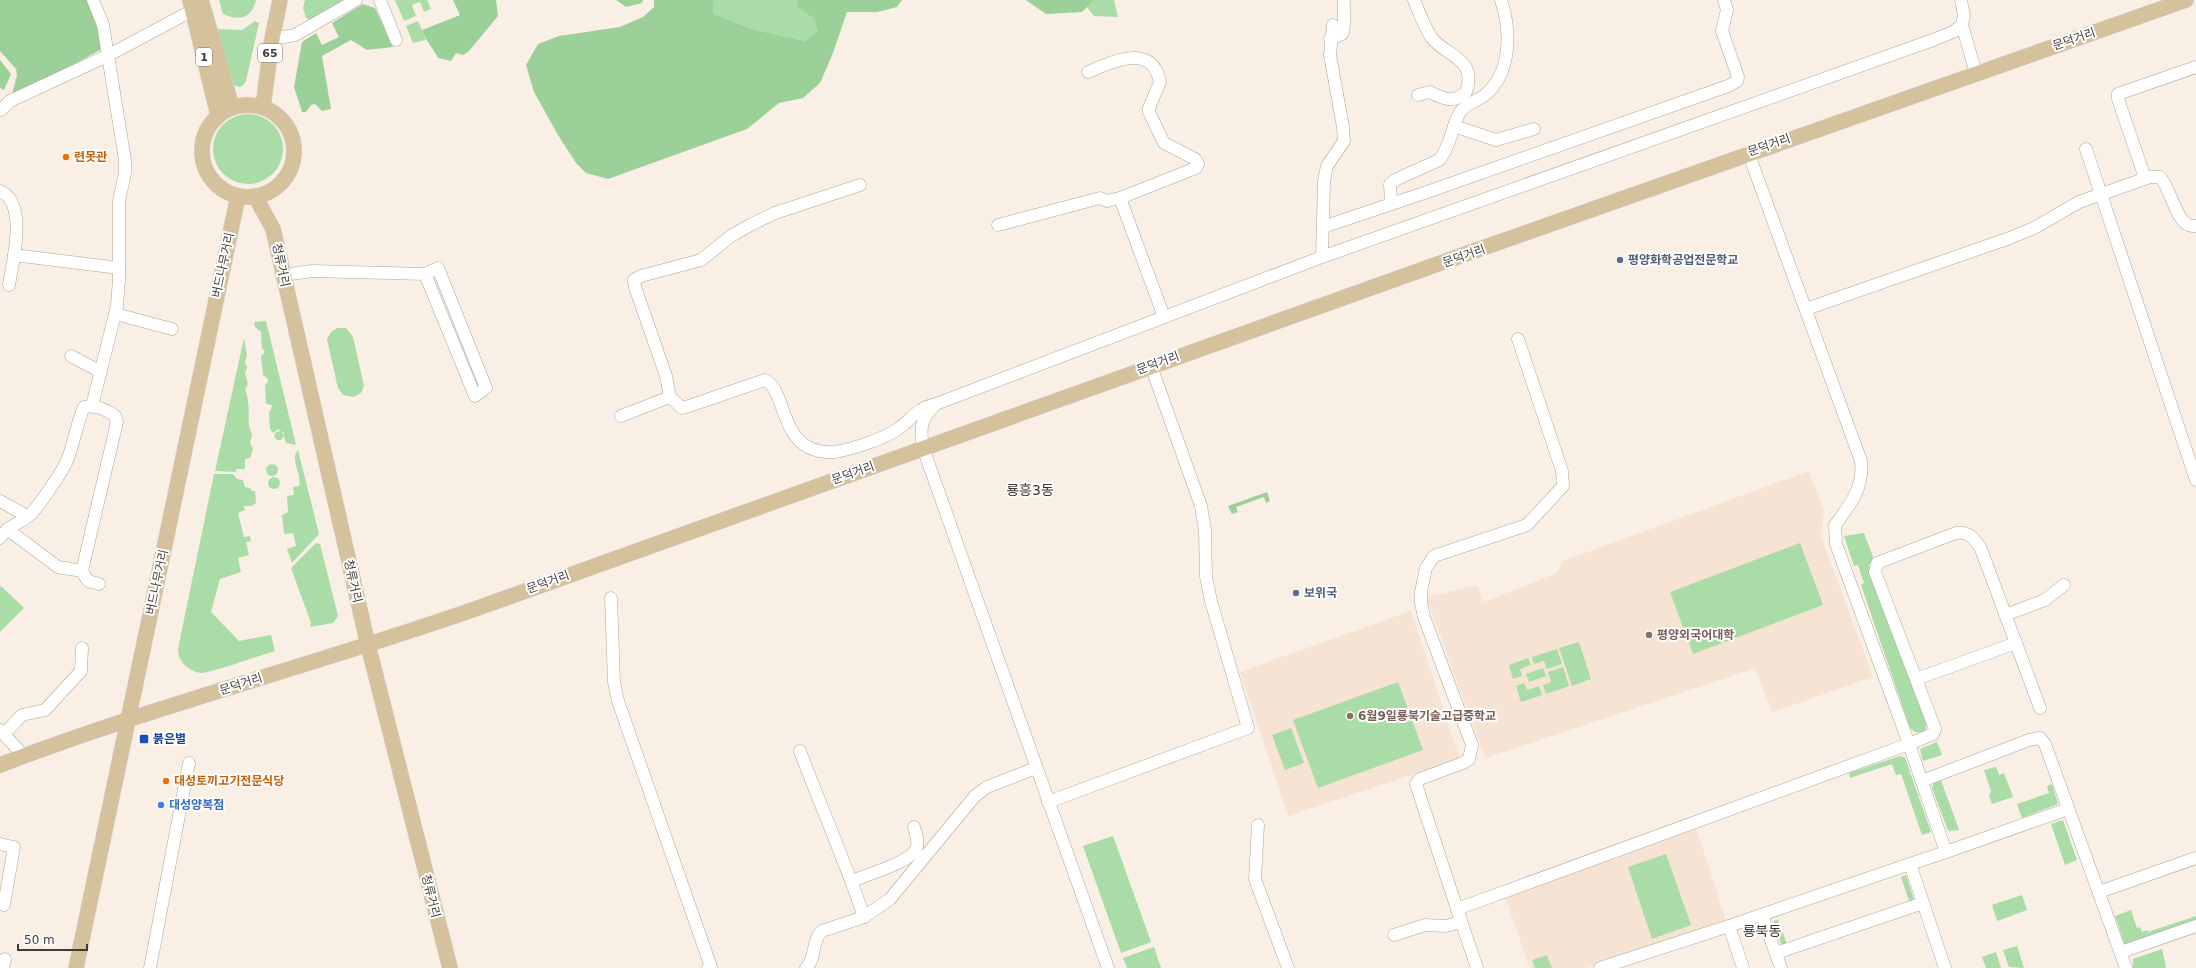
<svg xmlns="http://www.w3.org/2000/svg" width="2196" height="968" viewBox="0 0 2196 968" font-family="'DejaVu Sans','Noto Sans KR',sans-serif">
<rect width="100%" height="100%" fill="#f9efe5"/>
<g fill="#f6e3d3">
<polygon points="1809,471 1824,511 1821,536 1873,677 1772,712 1755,668 1485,758 1426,597 1478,585 1483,602 1557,573 1563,561"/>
<polygon points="1411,611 1460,759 1288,816 1240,672"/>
<polygon points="1696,828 1726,920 1587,968 1530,968 1505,897"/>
</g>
<g fill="#a9dca6">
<path d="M219,0h37c-4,19 -18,21 -33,14z"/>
<polygon points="305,0 351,0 312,21 306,18 303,8"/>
<polygon points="395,0 427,0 431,9 424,12 420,2 412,5 416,16 404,21"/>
<polygon points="714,0 796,0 797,7 814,19 817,31 805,41 748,28 713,13"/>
<polygon points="1094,0 1114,0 1118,17 1094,16 1087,7"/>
<polygon points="255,21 259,23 246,81 243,85 240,87 232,85 217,29 242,30"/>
<polygon points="418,21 426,40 413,43 406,26"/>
<circle cx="248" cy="149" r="35"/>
<polygon points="266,321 296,445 286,443 284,436 281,440 277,440 274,436 276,432 281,431 284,435 284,433 278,429 273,433 270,429 269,412 271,410 272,405 266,404 265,385 268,382 268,379 263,375 261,356 265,352 262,348 261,332 255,327 254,322"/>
<polygon points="337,328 346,328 353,337 364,386 361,393 354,397 343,395 338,388 327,339 331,332"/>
<path d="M244,338l3,18 -2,6 2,6 -2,5 3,11 -3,5c5,12 3,24 4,36 0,4 2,6 3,9 0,3 -2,7 -2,9l3,6 -3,9 -5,1v10h-9v3l-21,-1z"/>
<path d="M298,450l21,84 -27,29 -5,-14 9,-3 -3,-13 -9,1 -2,-19 6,-3 -1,-16 7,-1 -1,-8 6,-1c4,-11 -10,-27 -1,-36z"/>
<circle cx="272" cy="470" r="6"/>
<path d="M214,474h19l4,5 6,1 2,7 5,1 2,3h3l1,12 -4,3h-8l1,4 -7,3 6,24 6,-1 1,5 -5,1 3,13 -11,3 3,14 -21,7 -9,33 28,29 32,-6 4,16c-11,3 -67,23 -74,22 -12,-2 -23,-11 -23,-24z"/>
<circle cx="274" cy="483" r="6"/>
<polygon points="1864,533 1873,557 1869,566 1871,575 1926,723 1926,729 1922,733 1915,732 1910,728 1861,585 1864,583 1858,565 1854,566 1844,536"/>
<polygon points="316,543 320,544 338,616 333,623 310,627 311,623 291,568"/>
<polygon points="1800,543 1823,605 1693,654 1670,592"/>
<polygon points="1,586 24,608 0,632 0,587"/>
<polygon points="1579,642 1591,679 1572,686 1559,648"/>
<polygon points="1557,649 1562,664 1547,669 1544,661 1534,664 1532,657"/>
<polygon points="1528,658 1531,665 1520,669 1522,676 1513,679 1509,665"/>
<polygon points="1563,667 1569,686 1546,694 1543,685 1551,682 1548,672"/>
<polygon points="1543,668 1546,676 1529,682 1526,674"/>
<polygon points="1398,682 1423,750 1318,788 1293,720"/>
<polygon points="1524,683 1527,690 1539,686 1542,695 1521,702 1516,686"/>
<polygon points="1291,728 1304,763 1285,770 1272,735"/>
<polygon points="1937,742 1942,755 1923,761 1920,749"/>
<polygon points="1900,756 1905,758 1931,832 1922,835 1901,774 1896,775 1892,764 1850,778 1849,773"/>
<polygon points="1996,767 1999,775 2004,773 2013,797 1992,804 1989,795 1991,791 1984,770"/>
<polygon points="1941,780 1959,830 1949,831 1947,828 1932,788 1934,782"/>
<polygon points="2052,784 2058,804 2022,818 2017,804 2049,793 2047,786"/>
<polygon points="2063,820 2077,860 2065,865 2051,824"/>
<polygon points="1113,836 1151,942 1121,953 1083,846"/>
<polygon points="1666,854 1691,925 1652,939 1628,867"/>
<polygon points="1906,875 1914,900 1909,901 1901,877"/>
<polygon points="2022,895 2027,910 1997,921 1992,905"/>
<polygon points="2131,910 2137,928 2140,927 2142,932 2147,930 2148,932 2196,916 2196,921 2125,945 2115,916"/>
<polygon points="1778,920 1787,944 1782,946 1773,921"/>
<polygon points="2017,946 2024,968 2009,967 2003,950"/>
<polygon points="1154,947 1161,968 1127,968 1123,958"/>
<polygon points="2162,949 2166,968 2133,968 2133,959"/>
<polygon points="1996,952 2001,968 1986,968 1982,957"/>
<polygon points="1547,955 1552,968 1535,968 1532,960"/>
</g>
<g fill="#9bd198">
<path d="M0,0h89c6,16 14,33 11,50l-79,43 -9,1 5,-19 -1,-6 -16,-18z"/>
<path d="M453,0h43l2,16 -29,35 -6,4 -7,-2 -5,8 -13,-3c-5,-10 -12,-17 -16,-28l38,-15z"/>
<polygon points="616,0 643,0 642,3 626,7"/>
<polygon points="654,0 714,0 713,13 748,28 805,41 817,31 814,19 797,7 796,0 902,0 897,7 877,12 847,12 833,53 820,83 803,98 779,103 747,129 608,179 586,173 576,163 558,135 534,92 526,65 538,44 559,36 620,27 643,17 654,7"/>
<polygon points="1026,0 1094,0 1082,12 1046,14"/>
<polygon points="363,4 375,8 393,47 367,50 351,40 322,56 331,109 322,111 315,104 311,105 306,112 302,112 294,87 302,42 316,33 322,45 339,37 332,23"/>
<polygon points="0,60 11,74 4,90 0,88"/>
<polygon points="1267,492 1270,501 1266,503 1264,497 1236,507 1238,512 1232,514 1228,506"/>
</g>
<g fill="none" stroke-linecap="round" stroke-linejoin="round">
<g stroke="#ada49b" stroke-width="13">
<g id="minor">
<polyline points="380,0 396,40"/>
<path d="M1414,0c5,12 10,26 17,37 15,20 47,21 35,55 -12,12 -23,7 -36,0l-12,3"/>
<polyline points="1962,25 1976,73"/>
<polyline points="272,39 295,35 356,0"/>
<path d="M1330,39l12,-5c4,-7 1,-24 2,-34"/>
<polyline points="1,110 10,101 109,55 193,10"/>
<polyline points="1454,126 1496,140 1534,129"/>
<polyline points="2086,149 2196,480"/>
<polyline points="2145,178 2118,99 2118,94 2196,67"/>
<path d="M0,191c28,11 13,70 9,94"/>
<polyline points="1120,198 1164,317"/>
<path d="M1391,204l-1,-20 5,-4 44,-20c11,-12 13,-34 21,-48 6,-9 17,-11 25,-17 27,-23 26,-64 16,-95"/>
<path d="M998,225l102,-27 7,3 13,-3 76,-30 2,-4 -3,-5 -31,-16 -15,-31v-4l11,-26c-8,-40 -48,-20 -72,-10"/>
<polyline points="1323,227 1430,191 1728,86 1737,81 1738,77 1722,31 1727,10 1724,0"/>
<polyline points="14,255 119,268"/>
<polyline points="1322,257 1324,181 1327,166 1344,141 1343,127 1330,55 1333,25"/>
<polyline points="283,275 312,271 425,274 438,268 486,388 475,396 425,274"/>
<path d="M1806,309l201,-70 27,-11 45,-26 71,-25h10c12,12 16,52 36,49"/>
<polyline points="116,314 172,329"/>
<polyline points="71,356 101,372"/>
<polyline points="670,397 666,376 635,287 634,280 641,276 701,260 731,236 752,224 775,213 860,185"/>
<polyline points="92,406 117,306 119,279 119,201 125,173 125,160 103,25 93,0"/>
<path d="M621,416l49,-19 12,11 7,-2 76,-26c19,9 16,53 43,67 7,4 19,6 27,5 17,-3 49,-13 63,-23 11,-8 20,-21 34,-24"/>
<polyline points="0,501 27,516"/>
<polyline points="7,529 58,567 82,571 88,581 99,584"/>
<path d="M0,538c10,-14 20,-14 31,-24 9,-10 29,-39 35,-51 8,-18 10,-38 18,-56 11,-2 22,2 31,9l2,6 -35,149"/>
<polyline points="611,598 614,682 618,701 711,967 708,968"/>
<polyline points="2005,615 2045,600 2064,585"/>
<polyline points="1916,679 2016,643"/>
<polyline points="0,730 24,756"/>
<polyline points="4,734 22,715 45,710 81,671 82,648"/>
<path d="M800,751c21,56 45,110 64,166"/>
<polyline points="1922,781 2029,740 2040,738 2045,744 2126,968"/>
<polyline points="1048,802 1248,728 1211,601 1206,577 1205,530 1201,506 1151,366"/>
<polyline points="1258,825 1255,879 1288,968"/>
<polyline points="0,844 14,847 4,905"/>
<polyline points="1946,852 2068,809"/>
<path d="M852,881c16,-7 53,-17 63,-30 5,-6 1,-17 -1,-24"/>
<polyline points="2099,892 2196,858"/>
<polyline points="1457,909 1416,784 1420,779 1463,763 1469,759 1472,745 1424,617 1421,603 1421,592 1426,568 1434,556 1527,525 1563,486 1562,471 1518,339"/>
<polyline points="1762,915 1781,968"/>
<polyline points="1729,926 1910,864"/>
<polyline points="1394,935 1425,925 1446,926 1461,922"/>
<polyline points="2121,952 2196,926"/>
<polyline points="1776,953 1923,903"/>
<polyline points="3,968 5,959"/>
<polyline points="150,968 189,763"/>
<path d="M806,968c11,-11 5,-27 16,-37l42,-14 26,-18 85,-103 12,-9 49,-19"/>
<path d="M1108,968l-185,-520c-3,-21 -3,-28 13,-44l386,-147 611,-217 20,-8 9,-7 2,-9 -3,-16"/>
<path d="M1477,968l-20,-59 452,-165 -73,-200 -1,-19c15,-20 29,-37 26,-64l-113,-309"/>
<polyline points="1600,968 1729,926 1743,968"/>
<path d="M1945,968l-35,-104 36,-12 -37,-108 24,-10 2,-5 -60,-157 2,-9 79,-30c13,-2 18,5 25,16l59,159"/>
</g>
</g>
<g stroke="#d1d0cf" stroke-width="16">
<g id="major">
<polyline points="190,0 218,115"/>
<polyline points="201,0 232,107"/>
<circle cx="248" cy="151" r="46"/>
<polyline points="263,107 272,39 280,0"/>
<polyline points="255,196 273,229 368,645 450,968"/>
<path d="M0,765c156,-60 318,-101 475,-156 570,-203 1139,-411 1711,-609"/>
<polyline points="76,968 238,196"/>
</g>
</g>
<use href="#minor" stroke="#fff" stroke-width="12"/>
<use href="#major" stroke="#d5c19b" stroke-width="15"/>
</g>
<g fill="#e8710a" stroke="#fefefe" stroke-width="1.5">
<circle cx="66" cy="157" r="4"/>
<circle cx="166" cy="781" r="4"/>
</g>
<g fill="#5c6f8a" stroke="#fefefe" stroke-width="1.5">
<circle cx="1620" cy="260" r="4"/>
<circle cx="1296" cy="593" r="4"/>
</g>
<g fill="#8d6e63" stroke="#fefefe" stroke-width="1.5">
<circle cx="1649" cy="635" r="4"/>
<circle cx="1350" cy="716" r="4"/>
</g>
<rect fill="#1a4fb4" stroke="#fefefe" stroke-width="1.5" x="139" y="734" width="10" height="10" rx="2"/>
<circle fill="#3f7fe0" stroke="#fefefe" stroke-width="1.5" cx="161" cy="805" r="4"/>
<g text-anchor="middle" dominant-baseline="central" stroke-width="4" stroke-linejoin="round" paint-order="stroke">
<g fill="#fefefe" stroke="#797673" stroke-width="1">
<rect x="258" y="44" width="24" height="18" rx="3"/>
<rect x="196" y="48" width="16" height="18" rx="3"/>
</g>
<g font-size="11" font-weight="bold" fill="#403c38">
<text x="270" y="53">65</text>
<text x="204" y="57">1</text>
</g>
<g font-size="12" fill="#403c38" stroke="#fefefe">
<text transform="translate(2074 39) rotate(-19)">문덕거리</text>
<text transform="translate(1769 145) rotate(-19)">문덕거리</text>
<text transform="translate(1464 256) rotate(-20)">문덕거리</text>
<text transform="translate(223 265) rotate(-78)">버드나무거리</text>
<text transform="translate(281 265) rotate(78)">청류거리</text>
<text transform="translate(1158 363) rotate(-20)">문덕거리</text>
<text transform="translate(853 473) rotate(-20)">문덕거리</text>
<text transform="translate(353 581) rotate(77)">청류거리</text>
<text transform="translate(157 582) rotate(-78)">버드나무거리</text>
<text transform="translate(548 582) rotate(-20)">문덕거리</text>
<text transform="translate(241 684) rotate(-18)">문덕거리</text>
<text transform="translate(431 896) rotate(76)">청류거리</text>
</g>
<g font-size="12" font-weight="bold" fill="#c56008" stroke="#fefefe" text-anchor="start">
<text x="74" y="157">련못관</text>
<text x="174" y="781">대성토끼고기전문식당</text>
</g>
<g font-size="12" font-weight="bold" fill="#4e5e75" stroke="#fefefe" text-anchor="start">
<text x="1628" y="260">평양화학공업전문학교</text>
<text x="1304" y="593">보위국</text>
</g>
<g font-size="12" font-weight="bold" fill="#785e54" stroke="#fefefe" text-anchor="start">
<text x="1657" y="635">평양외국어대학</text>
<text x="1358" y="716">6월9일룡북기술고급중학교</text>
</g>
<g font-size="12" font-weight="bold" fill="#164399" stroke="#fefefe" text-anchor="start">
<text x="153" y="739">붉은별</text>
</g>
<g font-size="12" font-weight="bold" fill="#366cbe" stroke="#fefefe" text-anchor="start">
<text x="169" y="805">대성양복점</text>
</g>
<g font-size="14" fill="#3e362e" stroke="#fefefe">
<text x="1030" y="490">룡흥3동</text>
<text x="1762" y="931">룡북동</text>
</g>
</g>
<path d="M18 944v6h69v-6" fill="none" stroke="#403c38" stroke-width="2"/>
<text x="24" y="944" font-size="12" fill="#403c38" stroke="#fefefe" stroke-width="3" paint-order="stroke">50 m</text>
</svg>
